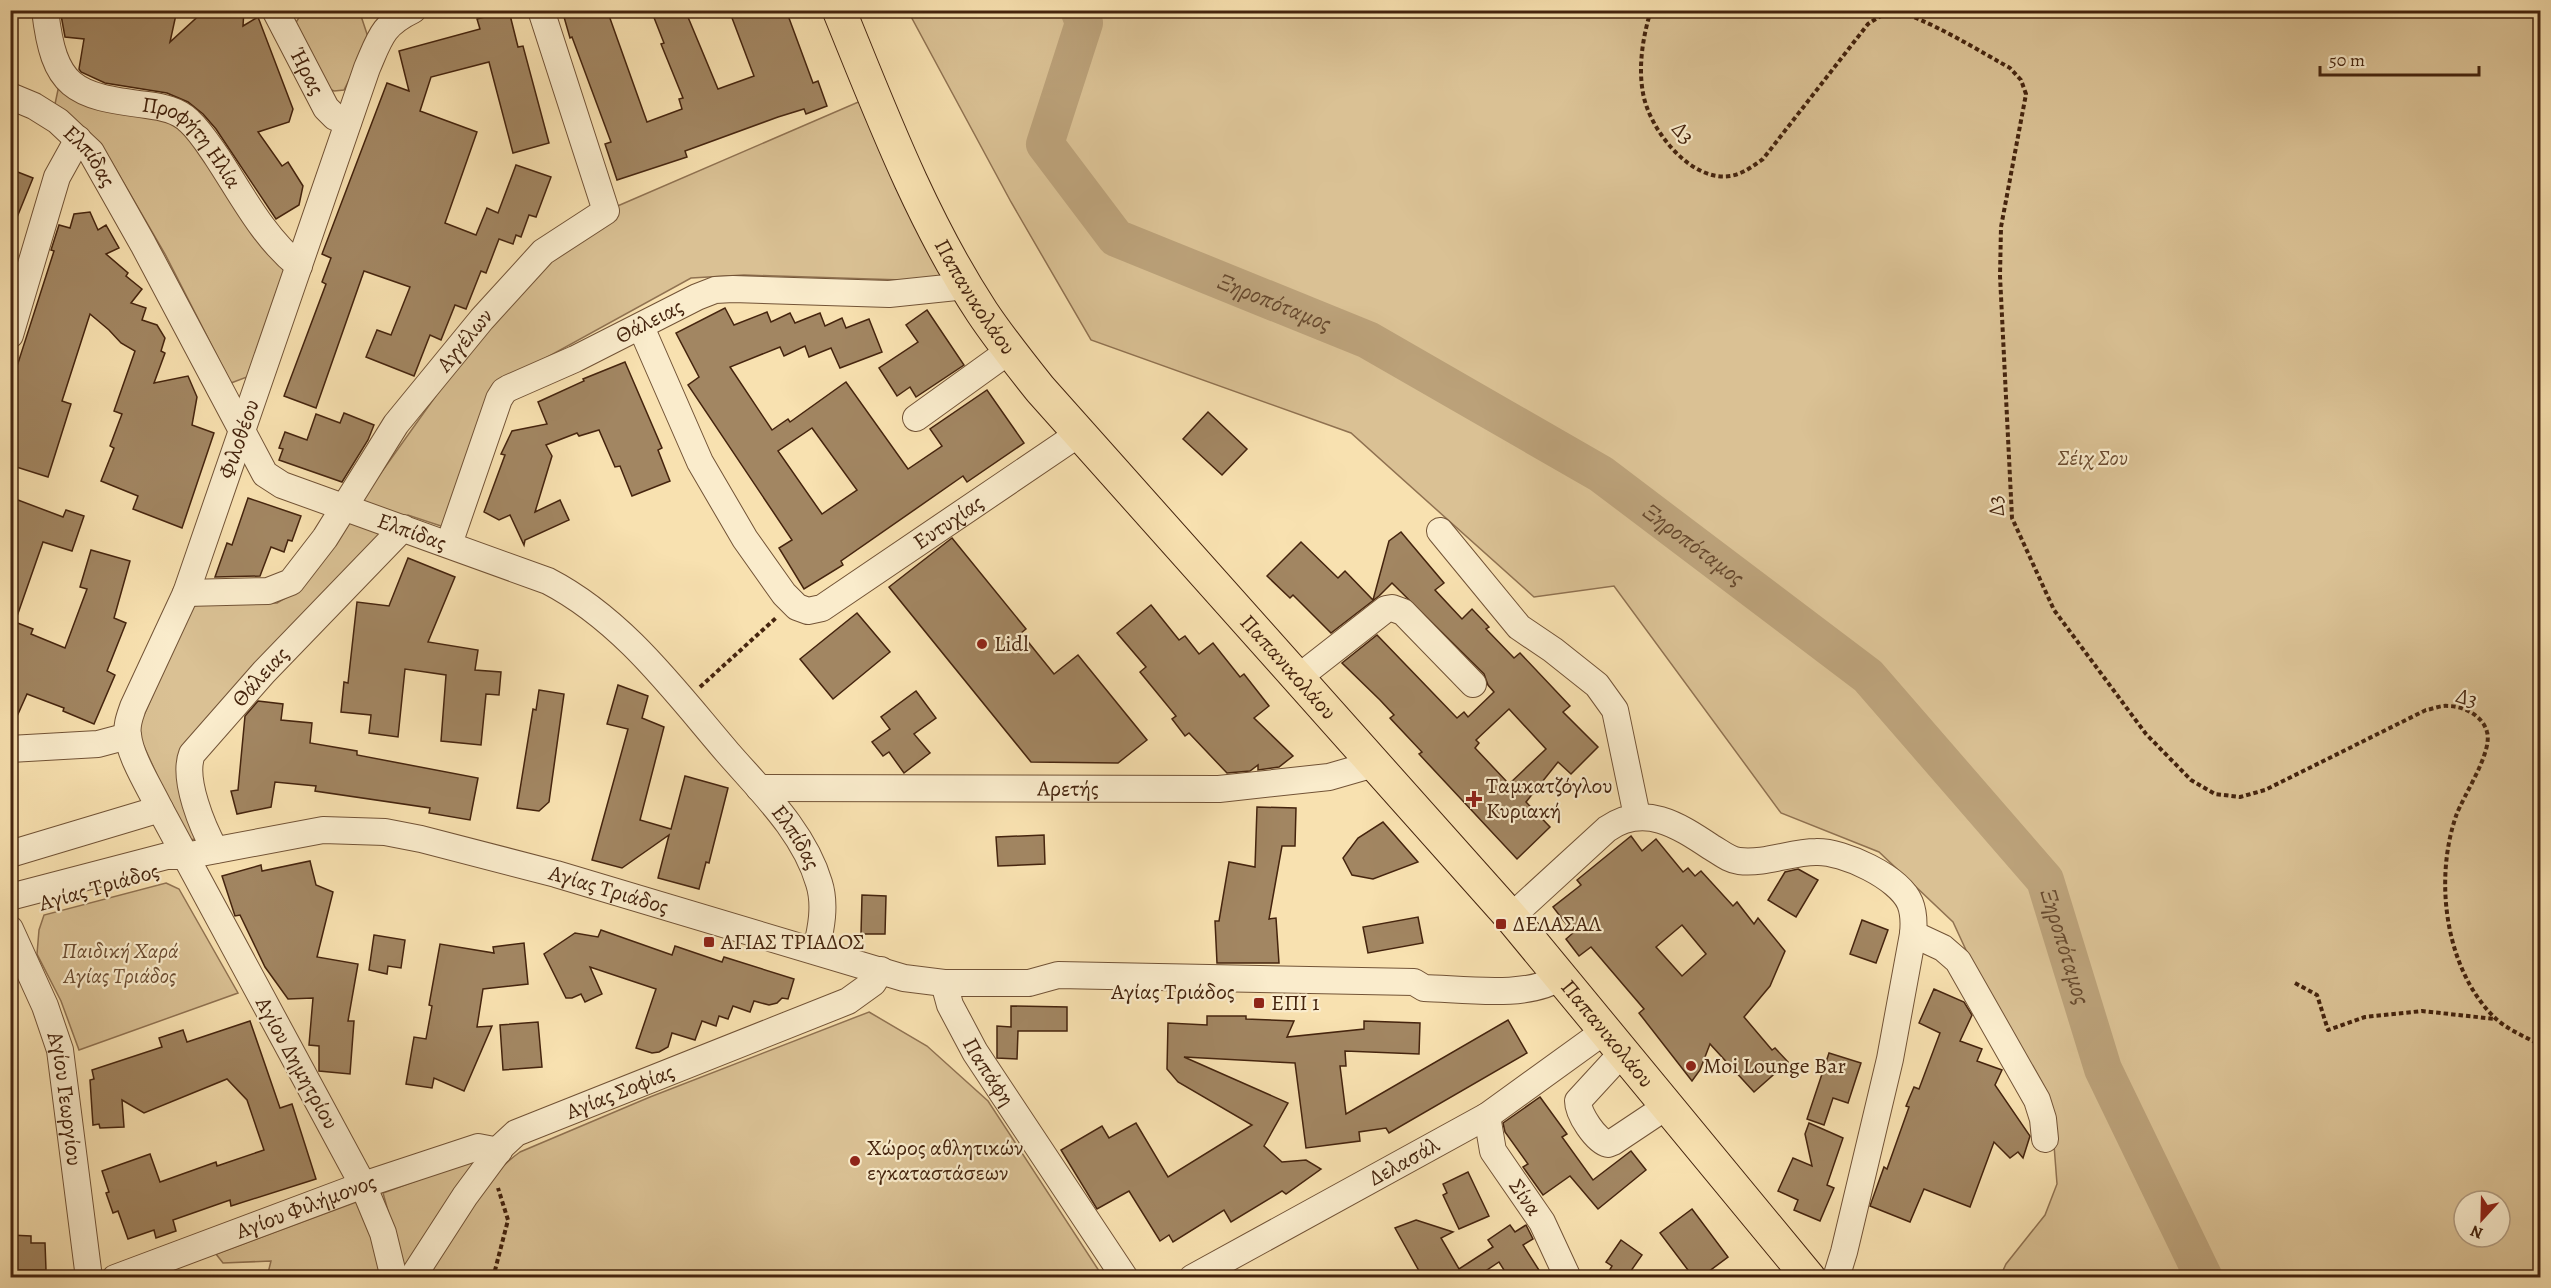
<svg xmlns="http://www.w3.org/2000/svg" width="2551" height="1288" viewBox="0 0 2551 1288" font-family="Alegreya,serif">
<rect width="100%" height="100%" fill="#f8e1b0"/>
<filter id="stains"><feTurbulence type="fractalNoise" baseFrequency=".00333" numOctaves="4"/><feColorMatrix values="0 0 0 0 .2 0 0 0 0 .09 0 0 0 0 .02 0 0 0 .5 -.17"/></filter>
<radialGradient id="worn" r=".72"><stop offset=".6" stop-color="#630" stop-opacity="0"/><stop offset="1" stop-color="#630" stop-opacity=".3"/></radialGradient>
<g fill="#dac194" stroke="#907251" stroke-width="1.5" fill-rule="evenodd">
<polygon points="303,11 361,16 369,40 344,90 334,91 327,88 295,24"/>
<path d="M908,11h1632v1266h-540l6,-13 39,-49 12,-31 -6,-78 -61,-104 -37,-80 -74,-70 -98,-39 -167,-227 -80,11 -183,-164 -260,-93 -80,-138zM2464,1201h36v36h-36z"/>
<polygon points="59,85 178,123 285,270 247,377 231,383 165,254 111,161 90,136 55,104"/>
<polygon points="863,100 950,280 934,281 744,275 691,278 511,377 450,529 408,515 320,600 188,744 202,837 187,841 137,731 192,606 218,603 277,603 296,592 460,362 529,277 606,211"/>
<polygon points="166,883 179,889 238,993 79,1050 61,1001 37,954 39,930 44,915"/>
<path d="M869,1012l58,34 61,55 115,176 -680,1c28,-41 57,-98 97,-126l130,-55z"/>
<polygon points="473,1160 478,1161 405,1272 383,1193"/>
<polygon points="359,1201 385,1277 267,1277 271,1261 223,1263 216,1254"/>
</g>
<g fill="none" stroke-linecap="round" stroke-linejoin="round">
<path stroke="#bba179" stroke-width="38" id="s1" d="M1079,10l5,13 -39,121 71,94 252,102 233,134 267,202 177,204 58,189 101,209"/>
</g>
<g fill="#a28662" stroke="#45240e" stroke-width="1.5" fill-rule="evenodd">
<polygon points="63,10 177,10 170,42 205,10 244,10 243,26 258,17 293,109 289,122 258,132 282,166 288,162 303,186 299,205 276,219 216,129 203,114 188,102 167,93 105,83 81,72 79,69 84,39 65,37 61,15"/>
<polygon points="562,10 607,10 647,122 682,109 679,99 683,98 661,44 664,43 651,10 685,10 718,89 754,76 729,10 786,10 813,83 818,81 827,106 806,114 804,109 778,117 685,151 687,157 617,180 605,144 611,142 572,37 570,38"/>
<polygon points="509,11 518,47 523,46 549,143 513,153 489,62 431,77 420,111 477,132 445,223 476,235 487,208 498,213 516,165 551,177 536,217 529,215 521,237 516,235 513,244 499,239 486,273 481,271 466,309 455,305 441,340 430,335 414,376 366,357 377,330 391,335 410,287 364,271 316,408 284,396 326,284 322,282 331,258 322,254 387,83 409,91 399,51 480,29 477,19"/>
<polygon points="10,169 33,178 11,232 10,232"/>
<polygon points="90,212 98,230 106,225 119,248 106,254 128,273 126,276 142,289 131,303 146,308 142,320 157,325 165,338 161,351 165,353 154,383 188,376 197,397 192,425 214,433 182,528 133,509 138,496 101,481 114,448 110,446 122,414 114,411 135,351 121,343 109,330 90,314 62,401 71,404 48,477 10,465 10,388 54,251 51,250 59,225 70,228 74,214"/>
<path d="M725,308l9,17 33,-13 4,10 19,-9 5,10 25,-10 5,13 17,-8 4,10 23,-9 13,33 -42,16 -9,-20 -22,9 -4,-11 -21,10 -4,-9 -50,20 42,63 16,-11 2,3 56,-40 62,87 34,-23 -12,-17 57,-39 37,53 -57,39 -4,-6 -122,85 2,4 -39,24 -25,-41 13,-8 -104,-155 11,-8 -23,-44zM812,428l45,62 -35,24 -44,-63z"/>
<polygon points="927,310 964,365 916,397 910,387 897,396 879,368 918,342 906,325"/>
<polygon points="625,362 662,448 658,450 670,481 632,496 620,466 615,467 599,430 579,436 577,433 546,445 552,456 535,512 560,500 569,520 525,540 524,545 510,515 499,520 484,512 505,455 501,454 512,431 547,424 538,402 584,381 583,379"/>
<polygon points="1208,412 1247,449 1222,475 1183,439"/>
<polygon points="344,413 374,425 368,440 342,482 279,460 283,449 279,448 285,432 307,440 316,414 340,423"/>
<polygon points="10,497 63,517 66,510 84,516 72,551 43,542 15,622 33,629 31,634 65,648 87,589 80,587 91,550 130,561 114,618 126,623 107,671 115,675 94,724 63,711 64,708 27,694 10,732"/>
<polygon points="248,498 301,516 292,541 288,540 284,552 271,547 260,576 215,577 227,543 232,545"/>
<path d="M1401,532l43,51 -9,7 27,29 10,-10 17,18 -3,2 28,29 6,-5 50,53 -7,6 35,35 -27,27 -13,-12 -32,40 24,25 -33,32 -98,-105 3,-2 -32,-34 4,-3 -14,-15 -38,-37 35,-28 80,83 7,-6 4,5 26,-25 -6,-7 -4,-11 -92,-91 -13,13 -48,37 -38,-38 -3,3 -23,-22 34,-34 37,36 7,-7 28,29 16,-59zM1509,709l37,40 -37,35 -34,-36 4,-5 -3,-3z"/>
<polygon points="952,538 1026,629 1021,633 1054,674 1078,655 1147,740 1118,763 1031,762 889,587"/>
<polygon points="408,558 455,577 428,642 478,650 475,670 501,672 499,695 486,694 481,745 441,741 446,675 405,669 398,737 369,733 371,715 341,712 344,682 348,683 357,602 389,606"/>
<polygon points="1151,605 1179,640 1185,636 1199,654 1213,643 1240,677 1244,674 1269,706 1254,718 1293,756 1279,767 1258,770 1258,765 1250,771 1227,773 1189,733 1185,736 1172,719 1176,716 1140,672 1146,667 1117,633"/>
<polygon points="857,613 890,652 833,699 800,659"/>
<polygon points="618,685 648,696 642,718 664,727 640,820 671,829 685,776 728,788 709,863 706,862 699,889 658,878 669,835 622,868 592,860 628,729 607,724"/>
<polygon points="539,690 564,694 549,802 539,811 517,808 533,709 536,710"/>
<polygon points="916,691 936,718 914,734 930,753 904,773 889,752 883,756 872,742 890,729 881,717"/>
<polygon points="258,701 283,704 281,720 312,723 310,743 357,751 357,755 478,778 470,820 429,813 430,808 315,791 316,786 275,782 271,807 237,814 231,791 238,790 245,716"/>
<polygon points="1257,807 1296,808 1295,846 1282,846 1269,919 1276,918 1279,963 1217,963 1215,921 1219,921 1229,862 1255,867"/>
<polygon points="1383,822 1418,862 1373,879 1352,875 1343,858 1358,838"/>
<polygon points="1044,835 1045,864 998,866 996,837"/>
<path d="M1631,836l11,15 14,-12 27,33 5,-4 7,8 6,-5 32,35 4,-4 17,22 4,-6 27,33 -15,35 -26,31 28,33 3,-2 13,14 -34,30 -44,-48 -10,26 -8,11 -53,-68 5,-4 -53,-62 -12,9 -13,-17 7,-6 -20,-26 28,-22 -4,-5zM1682,925l24,29 -24,22 -26,-29z"/>
<polygon points="310,861 316,885 333,892 317,957 358,964 348,1021 354,1021 350,1074 319,1071 319,1046 309,1045 313,998 288,999 265,967 240,915 235,916 222,876 261,865 262,871"/>
<polygon points="1798,869 1818,880 1796,917 1768,900 1785,872"/>
<polygon points="862,895 886,896 885,934 861,934"/>
<polygon points="1418,917 1423,943 1368,953 1363,927"/>
<polygon points="1862,920 1888,930 1876,963 1850,954"/>
<polygon points="601,930 672,955 675,946 722,962 724,957 794,979 788,999 782,998 777,1003 769,1005 754,1001 750,1012 733,1006 728,1019 719,1016 716,1026 702,1021 695,1040 672,1033 668,1047 659,1052 652,1053 636,1048 656,989 590,967 602,994 585,1002 581,994 572,998 566,998 544,954 575,933 598,937"/>
<polygon points="374,935 405,940 401,968 388,966 387,974 369,970"/>
<polygon points="524,943 528,984 483,989 477,1027 492,1026 464,1091 434,1078 432,1088 406,1084 414,1037 426,1039 432,1006 429,1005 440,944 494,953 493,947"/>
<polygon points="1934,989 1964,1002 1972,1015 1960,1041 1982,1049 1977,1061 2002,1070 1995,1085 2030,1136 2023,1158 2018,1152 2010,1158 1994,1142 1970,1207 1924,1189 1910,1222 1870,1206 1884,1167 1887,1169 1909,1107 1906,1106 1914,1087 1919,1089 1940,1033 1919,1023"/>
<polygon points="1011,1006 1067,1007 1067,1031 1018,1031 1017,1059 997,1058 997,1026 1011,1027"/>
<polygon points="1207,1016 1246,1016 1246,1019 1294,1021 1287,1037 1364,1029 1364,1021 1420,1023 1419,1054 1345,1051 1346,1066 1340,1066 1346,1114 1508,1020 1527,1053 1389,1133 1386,1128 1359,1132 1360,1141 1306,1148 1295,1063 1184,1057 1288,1103 1264,1146 1282,1162 1306,1160 1321,1169 1286,1194 1282,1191 1231,1222 1224,1210 1173,1242 1169,1235 1160,1241 1129,1191 1097,1209 1061,1150 1102,1126 1109,1138 1136,1123 1168,1177 1252,1125 1178,1082 1167,1069 1168,1023 1207,1025"/>
<polygon points="250,1021 280,1108 292,1104 316,1179 231,1206 230,1200 173,1220 176,1231 156,1238 154,1230 128,1239 118,1211 113,1213 106,1193 109,1192 102,1171 150,1154 160,1182 216,1162 217,1166 264,1150 247,1100 227,1079 144,1113 122,1100 124,1127 100,1128 99,1124 93,1125 90,1080 94,1079 92,1070 162,1047 159,1038 183,1030 187,1042"/>
<polygon points="538,1022 542,1067 503,1070 500,1025"/>
<polygon points="1829,1053 1861,1063 1848,1103 1833,1098 1824,1125 1807,1119"/>
<polygon points="1540,1097 1567,1134 1562,1137 1593,1180 1631,1151 1646,1170 1598,1209 1570,1176 1543,1195 1523,1167 1528,1164 1505,1132 1503,1123"/>
<polygon points="1809,1123 1843,1138 1827,1185 1834,1188 1820,1221 1794,1210 1798,1200 1778,1191 1793,1158 1812,1166 1805,1134"/>
<polygon points="1468,1172 1489,1216 1459,1229 1443,1195 1447,1193 1443,1184"/>
<polygon points="1692,1209 1728,1257 1700,1278 1694,1278 1660,1233"/>
<polygon points="1416,1220 1453,1232 1441,1238 1459,1269 1493,1247 1488,1240 1510,1225 1515,1232 1526,1225 1533,1239 1523,1245 1544,1278 1509,1278 1499,1262 1475,1278 1423,1278 1395,1228"/>
<polygon points="10,1235 31,1236 31,1243 45,1243 46,1270 10,1270"/>
<polygon points="1621,1240 1642,1255 1626,1278 1620,1278 1609,1271 1612,1266 1606,1262"/>
</g>
<g fill="none" stroke-linecap="round" stroke-linejoin="round">
<g stroke="#725336" stroke-width="28">
<g id="minor">
<path id="s2" d="M45,10c9,78 28,86 102,95 15,2 31,5 42,16 11,10 19,23 28,36 25,38 46,80 82,109"/>
<path id="s3" d="M275,10l51,98 9,9 13,5"/>
<path id="s4" d="M10,96l24,10 24,15 33,31 52,92 122,230 17,11 266,96c75,39 126,109 180,172 34,39 76,79 91,130 7,22 2,46 -3,67"/>
<path id="s5" d="M641,327l59,135 45,77 39,55 13,13 11,4 14,-3 258,-175"/>
<polyline points="10,335 57,177 78,139"/>
<polyline points="916,418 1009,351"/>
<polyline points="1440,531 1519,627 1553,650 1597,685 1615,710 1637,816"/>
<path id="s6" d="M449,544l50,-145 5,-8 5,-3 66,-29 122,-62 18,-7 18,-1 156,5 77,-8"/>
<path id="s7" d="M186,593l82,-2 23,-9 34,-44 71,-114 86,-105 61,-67 63,-41 -65,-201"/>
<polyline points="1299,677 1386,609 1392,608 1403,612 1473,684"/>
<polyline points="10,749 98,744 128,736"/>
<path id="s8" d="M759,788l460,1 110,-12 45,-13"/>
<path id="s9" d="M215,850c-12,-22 -33,-71 -23,-96l72,-82 139,-144"/>
<polyline points="10,854 160,809"/>
<path id="s10" d="M10,897l157,-41h18l138,-26 62,2 36,7 135,35 348,104 40,5h85l29,-8 356,7 10,6c39,1 105,11 136,-11"/>
<path d="M1511,917l96,-88c37,-26 71,-4 104,18 9,5 18,13 28,14 27,3 52,-9 77,-9 27,-1 83,25 94,51 4,10 4,21 3,31l-23,125 -46,193 -8,26"/>
<path id="s11" d="M10,929l35,77 15,44 29,228"/>
<polyline points="1913,934 1943,948 1958,961 2037,1100 2043,1119 2045,1139"/>
<path id="s12" d="M944,983l6,22 25,47 150,226"/>
<path d="M1623,1052l-45,49c0,13 18,40 30,43l5,-2 54,-36"/>
<path id="s13" d="M1487,1116l6,35 49,71 26,56"/>
<path id="s14" d="M115,1278l248,-93 115,-38 21,4"/>
<path id="s15" d="M394,1278l-11,-45 -20,-48 -203,-376c-10,-21 -30,-52 -32,-74 -2,-10 2,-19 5,-28l53,-114 181,-525c13,-30 15,-43 46,-58"/>
<path id="s16" d="M412,1278l53,-82 37,-50 14,-13 332,-132 25,-18 8,-13"/>
<path id="s17" d="M1192,1278l295,-162 119,-86"/>
</g>
</g>
<g stroke="#45240e" stroke-width="35">
<g id="major">
<path id="s18" d="M839,10c42,103 82,209 143,302 18,27 38,52 58,77l471,528 298,361"/>
</g>
</g>
<g stroke="#45240e" stroke-width="4" stroke-dasharray="4.5 3" stroke-linecap="butt">
<path d="M1651,10c-8,26 -13,56 -8,83 6,36 47,89 87,83 13,-2 23,-10 33,-17l105,-135c9,-6 18,-12 29,-11 21,0 91,43 113,55l11,12 5,14 -25,133 -1,49 12,242 42,92 92,124 45,46 24,14 25,3 25,-7 161,-80c7,-1 15,-5 22,-4 16,0 35,10 39,26 6,20 -24,64 -31,84 -22,64 -11,152 38,201 12,12 32,20 46,28"/>
<polyline points="700,687 777,617"/>
<polyline points="2295,983 2317,995 2328,1030 2365,1017 2422,1011 2495,1019"/>
<polyline points="493,1278 508,1220 498,1188"/>
</g>
<use href="#minor" stroke="#faeccc" stroke-width="26"/>
<use href="#major" stroke="#f8e1b0" stroke-width="33"/>
</g>
<g fill="#8f2418" stroke="#faeccc" stroke-width="2">
<circle cx="982" cy="644" r="6"/>
<path d="M1471 790h6v6h6v6h-6v6h-6v-6h-6v-6h6z"/>
<rect x="1495" y="918" width="12" height="12" rx="3"/>
<rect x="703" y="936" width="12" height="12" rx="3"/>
<rect x="1253" y="997" width="12" height="12" rx="3"/>
<circle cx="1691" cy="1066" r="6"/>
<circle cx="855" cy="1161" r="6"/>
</g>
<g text-anchor="middle" dominant-baseline="central" stroke-width="4.5" stroke-linejoin="round" paint-order="stroke">
<g font-size="22" fill="#45240e" stroke="#faeccc">
<text stroke="none"><textPath href="#s3" startOffset="69">Ήρας</textPath></text>
<text transform="translate(1683 133) rotate(49)">Δ3</text>
<text stroke="none"><textPath href="#s2" startOffset="220">Προφήτη Ηλία</textPath></text>
<text stroke="none"><textPath href="#s4" startOffset="102">Ελπίδας</textPath></text>
<text stroke="none"><textPath href="#s18" startOffset="318">Παπανικολάου</textPath></text>
<text stroke="none"><textPath href="#s6" startOffset="324">Θάλειας</textPath></text>
<text stroke="none"><textPath href="#s7" startOffset="405">Αγγέλων</textPath></text>
<text stroke="none"><textPath href="#s15" startOffset="924">Φιλοθέου</textPath></text>
<text transform="translate(1996 506) rotate(-97)">Δ3</text>
<text stroke="none"><textPath href="#s5" startOffset="501">Ευτυχίας</textPath></text>
<text stroke="none"><textPath href="#s4" startOffset="624">Ελπίδας</textPath></text>
<text stroke="none"><textPath href="#s18" startOffset="804">Παπανικολάου</textPath></text>
<text stroke="none"><textPath href="#s9" startOffset="204">Θάλειας</textPath></text>
<text transform="translate(2467 698) rotate(19)">Δ3</text>
<text stroke="none"><textPath href="#s8" startOffset="309">Αρετής</textPath></text>
<text stroke="none"><textPath href="#s4" startOffset="1128">Ελπίδας</textPath></text>
<text transform="translate(99 887) rotate(-16)">Αγίας Τριάδος</text>
<text stroke="none"><textPath href="#s10" startOffset="614">Αγίας Τριάδος</textPath></text>
<text x="1173" y="992">Αγίας Τριάδος</text>
<text stroke="none"><textPath href="#s18" startOffset="1290">Παπανικολάου</textPath></text>
<text transform="translate(297 1063) rotate(61)">Αγίου Δημητρίου</text>
<text stroke="none"><textPath href="#s12" startOffset="100">Παπάφη</textPath></text>
<text stroke="none"><textPath href="#s16" startOffset="291">Αγίας Σοφίας</textPath></text>
<text stroke="none"><textPath href="#s11" startOffset="180">Αγίου Γεωργίου</textPath></text>
<text stroke="none"><textPath href="#s17" startOffset="242">Δελασάλ</textPath></text>
<text stroke="none"><textPath href="#s13" startOffset="92">Σίνα</textPath></text>
<text stroke="none"><textPath href="#s14" startOffset="204">Αγίου Φιλήμονος</textPath></text>
</g>
<g font-size="22" font-style="italic" fill="#6a4b30" stroke="#faeccc">
<text x="2093" y="458">Σέιχ Σου</text>
<text x="120" y="951">Παιδική Χαρά<tspan x="120" dy="25">Αγίας Τριάδος</tspan></text>
</g>
<g font-size="22" fill="#45240e" stroke="#faeccc" text-anchor="start">
<text x="994" y="644">Lidl</text>
<text x="1486" y="786">Ταμκατζόγλου<tspan x="1486" dy="25">Κυριακή</tspan></text>
<text x="1513" y="924">ΔΕΛΑΣΑΛ</text>
<text x="721" y="942">ΑΓΙΑΣ ΤΡΙΑΔΟΣ</text>
<text x="1271" y="1003">ΕΠΙ 1</text>
<text x="1703" y="1066">Moi Lounge Bar</text>
<text x="867" y="1148">Χώρος αθλητικών<tspan x="867" dy="25">εγκαταστάσεων</tspan></text>
</g>
<g font-size="24" font-style="italic" fill="#684a2e" stroke="#faeccc">
<text stroke="none"><textPath href="#s1" startOffset="430">Ξηροπόταμος</textPath></text>
<text stroke="none"><textPath href="#s1" startOffset="916">Ξηροπόταμος</textPath></text>
<text stroke="none"><textPath href="#s1" startOffset="1474">Ξηροπόταμος</textPath></text>
</g>
</g>
<rect width="2551" height="1288" fill="none" stroke="#f8e1b0" stroke-width="36"/>
<rect x="12" y="12" width="2527" height="1264" fill="none" stroke="#45240e" stroke-width="3"/>
<rect x="18" y="18" width="2515" height="1252" fill="none" stroke="#45240e" stroke-width="1.5"/>
<g transform="translate(2482 1219) rotate(202)"><circle r="28" fill="#faeccc" stroke="#b29c80" stroke-width="1.5"/>
<path d="M0-4.5L10 22L0 15L-10 22Z" fill="#8f2418"/>
<text y="-9" font-size="16" font-weight="bold" text-anchor="middle" fill="#45240e">N</text>
</g>
<path d="M2320 66v9h159v-9" fill="none" stroke="#45240e" stroke-width="3"/>
<text x="2329" y="66" font-size="18" fill="#45240e" stroke="#faeccc" stroke-width="4.5" paint-order="stroke">50 m</text>
<rect width="100%" height="100%" filter="url(#stains)"/>
<rect width="100%" height="100%" fill="url(#worn)"/>
</svg>
